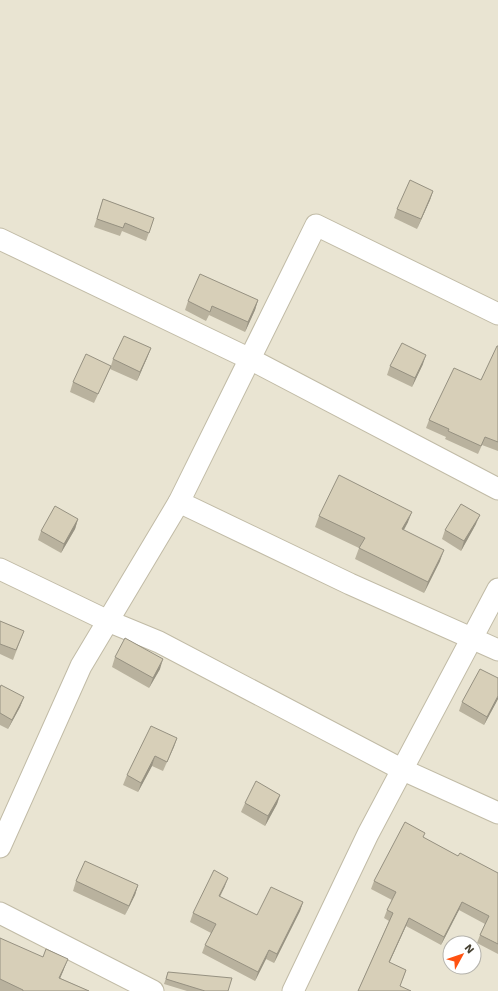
<svg xmlns="http://www.w3.org/2000/svg" width="498" height="991" viewBox="0 0 498 991" font-family="'Work Sans',sans-serif">
<rect width="100%" height="100%" fill="#f4f1e4"/>
<path fill="#e9e4d2" fill-rule="evenodd" d="M0,0h498v991h-498zM450,943h24v24h-24z"/>
<g fill="none" stroke-linecap="round" stroke-linejoin="round">
<g stroke="#c1bba6" stroke-width="23">
<g id="street">
<polyline points="0,239 250,359 498,489"/>
<polyline points="179,502 350,584 498,650"/>
<polyline points="0,569 108,621 159,642 401,769 498,813"/>
<polyline points="0,847 81,666 179,502 316,225 498,314"/>
<polyline points="0,913 153,991"/>
<polyline points="293,991 368,834 498,589"/>
</g>
</g>
<use href="#street" stroke="#fff" stroke-width="21"/>
</g>
<g fill="#b9b29e">
<polygon points="433,191 430,200 417,229 394,218 397,209"/>
<polygon points="103,199 154,218 146,241 122,231 120,236 94,227"/>
<polygon points="258,300 255,310 245,332 209,315 206,321 185,310 188,301"/>
<polygon points="498,346 498,451 482,445 478,454 445,439 446,437 426,428 429,420 481,380"/>
<polygon points="151,348 147,358 137,381 110,369 113,359"/>
<polygon points="423,364 412,387 387,375 390,366"/>
<polygon points="111,366 107,375 94,403 70,392 73,382"/>
<polygon points="319,516 408,522 404,530 440,561 424,593 355,559 359,548 315,527"/>
<polygon points="78,519 75,529 61,553 38,540 41,531"/>
<polygon points="476,524 461,551 442,539 445,530"/>
<polygon points="0,621 24,631 13,660 0,654"/>
<polygon points="115,657 160,669 149,688 112,667"/>
<polygon points="0,688 24,697 20,707 8,729 0,725"/>
<polygon points="498,699 484,725 459,711 462,702"/>
<polygon points="177,738 163,771 152,766 138,792 123,785 127,775"/>
<polygon points="280,795 277,804 265,826 241,812 245,803"/>
<polygon points="424,838 458,856 498,873 498,954 477,943 480,935 485,924 459,910 441,945 406,926 389,963 406,970 403,979 358,991 389,921 384,918 387,910 392,900 371,889 374,881"/>
<polygon points="76,881 138,885 135,895 125,915 73,891"/>
<polygon points="225,886 220,897 257,915 303,902 300,911 274,963 266,959 255,981 202,953 205,945 211,933 190,922 193,913"/>
<polygon points="0,938 64,969 60,978 89,991 0,991"/>
<polygon points="168,972 228,991 187,991 164,984"/>
</g>
<g fill="#969181">
<polygon points="433,191 430,200 417,229 421,219"/>
<polygon points="258,300 255,310 245,332 248,322"/>
<polygon points="151,348 147,358 137,381 140,372"/>
<polygon points="426,355 423,364 412,387 415,378"/>
<polygon points="412,512 408,522 398,540 402,529"/>
<polygon points="480,515 476,524 461,551 464,541"/>
<polygon points="78,519 75,529 61,553 64,544"/>
<polygon points="444,550 440,561 424,593 428,582"/>
<polygon points="163,659 160,669 149,688 153,678"/>
<polygon points="498,696 498,699 484,725 487,717"/>
<polygon points="24,697 20,707 8,729 12,720"/>
<polygon points="177,738 174,747 163,771 167,762"/>
<polygon points="155,756 152,766 138,792 141,783"/>
<polygon points="280,795 277,804 265,826 268,816"/>
<polygon points="228,878 225,886 215,905 219,896"/>
<polygon points="138,885 135,895 125,915 129,906"/>
<polygon points="303,902 300,911 274,963 277,954"/>
<polygon points="462,902 459,910 441,945 444,937"/>
<polygon points="409,918 406,926 386,970 389,962"/>
<polygon points="269,950 266,959 255,981 258,972"/>
<polygon points="68,959 64,969 56,988 59,978"/>
</g>
<g fill="#d7cfb8" stroke="#969181">
<polygon points="410,180 433,191 421,219 397,209"/>
<polygon points="103,199 154,218 149,233 125,223 123,228 97,219"/>
<polygon points="200,274 258,300 248,322 212,306 210,312 188,301"/>
<polygon points="124,336 151,348 140,372 113,359"/>
<polygon points="402,343 426,355 415,378 390,366"/>
<polygon points="497,346 498,346 498,442 485,437 481,446 448,431 449,429 429,420 454,368 481,380"/>
<polygon points="86,354 111,366 98,394 73,382"/>
<polygon points="339,475 412,512 402,529 444,550 428,582 359,548 365,538 319,516"/>
<polygon points="461,504 480,515 464,541 445,530"/>
<polygon points="55,506 78,519 64,544 41,531"/>
<polygon points="0,621 24,631 16,650 0,644"/>
<polygon points="125,638 163,659 153,678 115,657"/>
<polygon points="480,669 498,678 498,696 487,717 462,702"/>
<polygon points="1,685 24,697 12,720 0,713 0,688"/>
<polygon points="151,726 177,738 167,762 155,756 141,783 127,775"/>
<polygon points="256,781 280,795 268,816 245,803"/>
<polygon points="405,822 425,833 423,837 458,856 460,853 498,873 498,944 480,935 489,916 462,902 444,937 409,918 389,962 406,970 400,986 411,991 358,991 393,913 387,910 396,892 374,881"/>
<polygon points="85,861 138,885 129,906 76,881"/>
<polygon points="214,870 228,878 219,896 257,915 271,887 303,902 277,954 269,950 258,972 205,945 216,924 193,913"/>
<polygon points="0,938 43,957 46,949 68,959 59,978 89,991 23,991 23,990 0,979"/>
<polygon points="168,972 232,978 228,991 205,991 166,979"/>
</g>
<g transform="translate(462 955) rotate(50)"><circle r="19" fill="#ffffff" stroke="#b5b3ad"/>
<path d="M0-3L7 15L0 10L-7 15Z" fill="#ff5211"/>
<text y="-6" font-size="11" font-weight="bold" text-anchor="middle" fill="#474233">N</text>
</g>
</svg>
